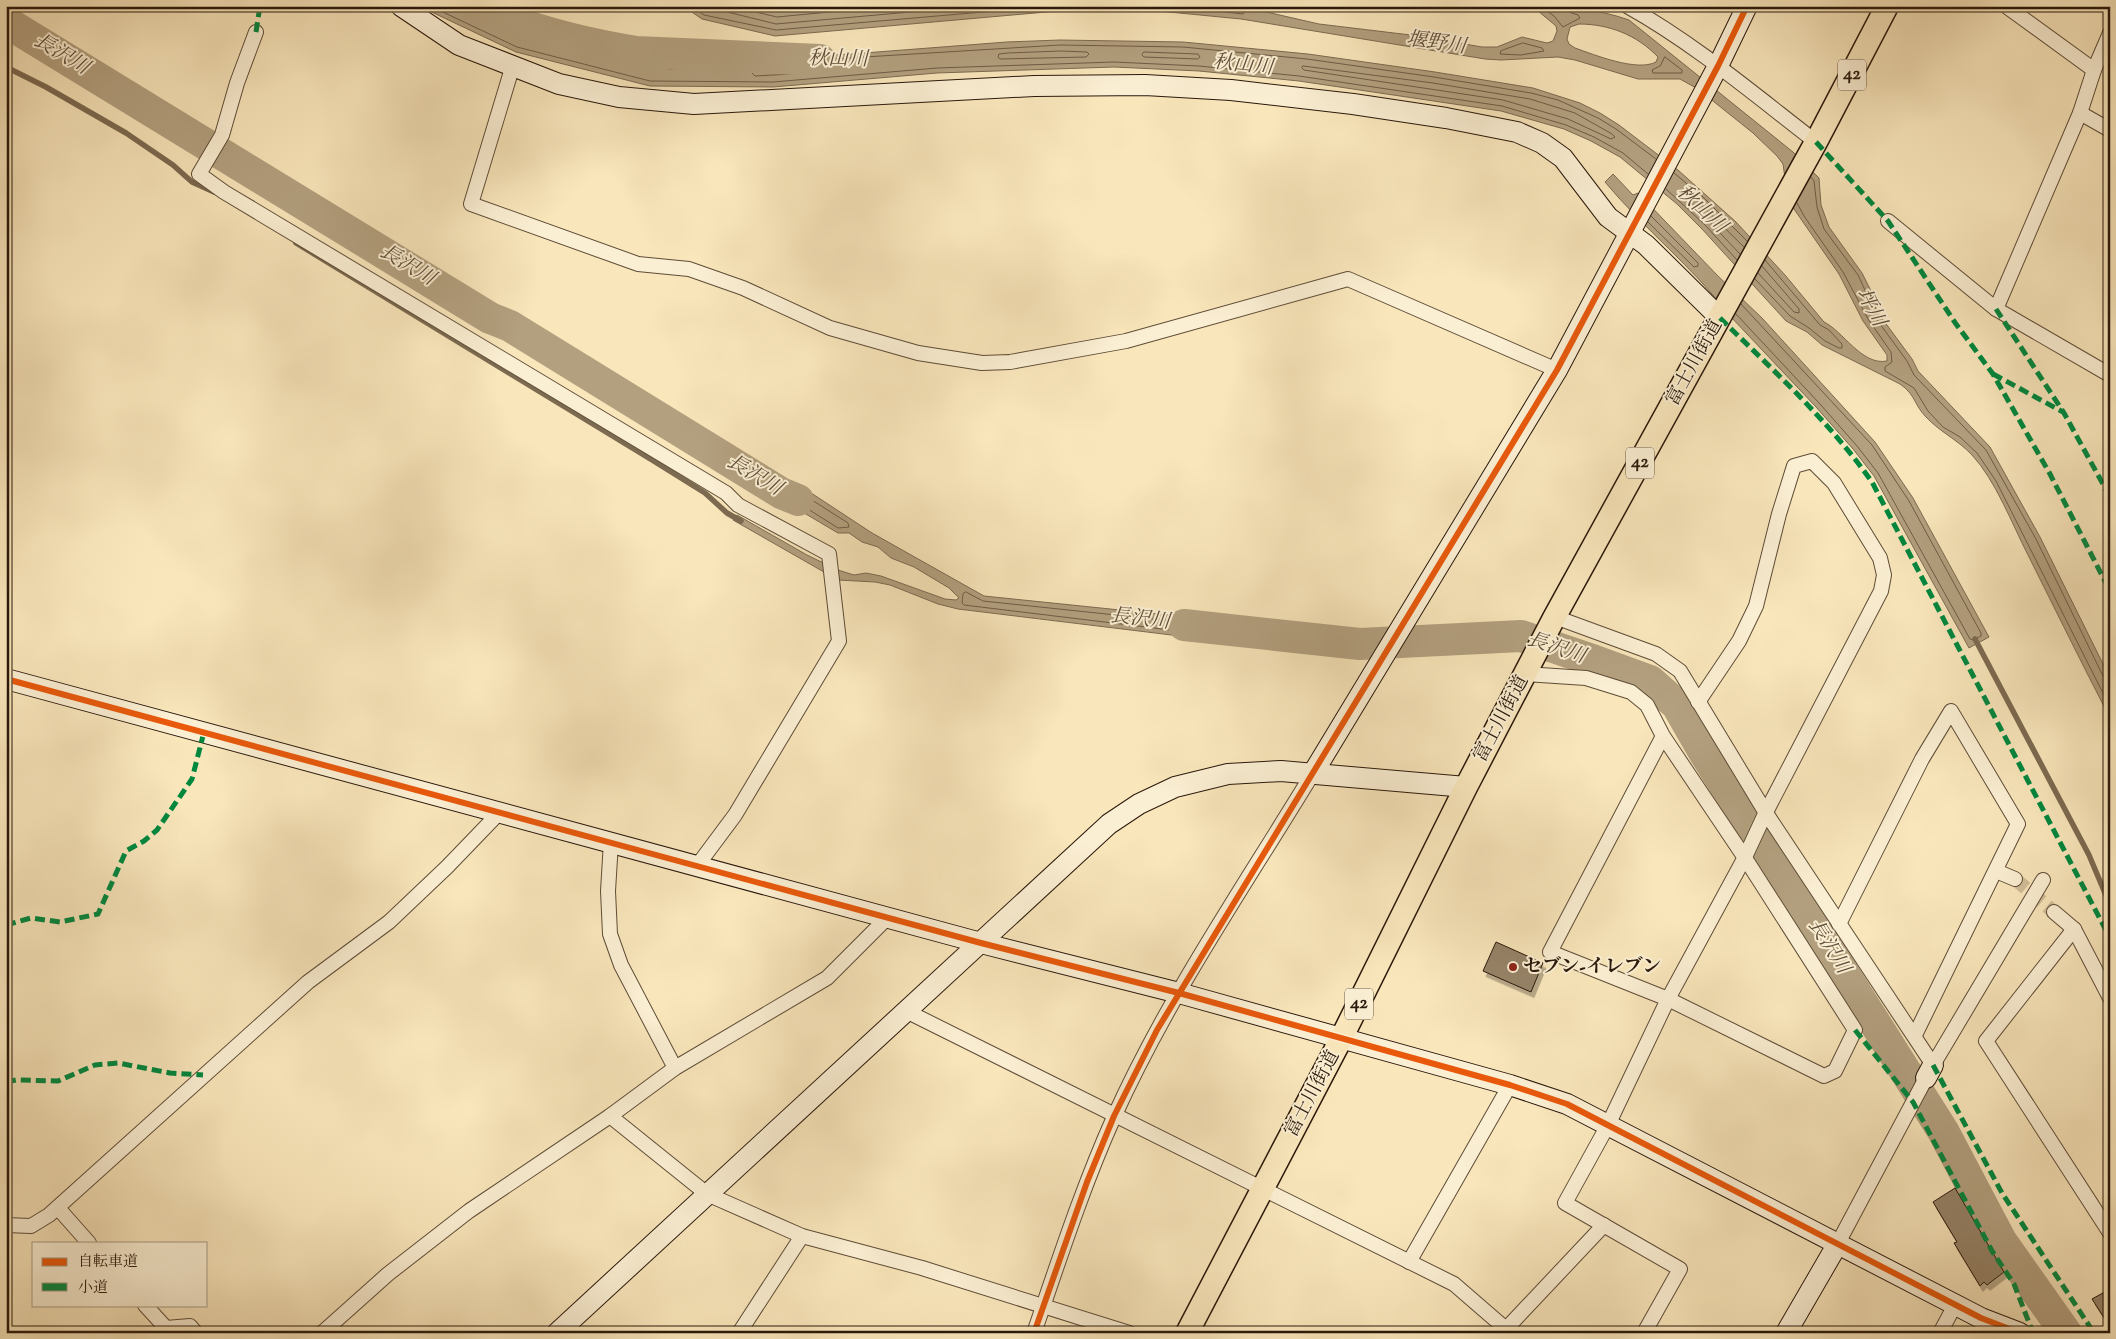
<svg xmlns="http://www.w3.org/2000/svg" width="2116" height="1339" viewBox="0 0 2116 1339" font-family="'Sorts Mill Goudy','Noto Serif JP',serif">
<defs>
<filter id="shadow"><feDropShadow dx="3" dy="5.5" stdDeviation="0" flood-color="#0004"/></filter>
</defs>
<rect width="100%" height="100%" fill="#f9e6bb"/>
<filter id="stains"><feTurbulence type="fractalNoise" baseFrequency=".004" numOctaves="4"/><feColorMatrix values="0 0 0 0 .2 0 0 0 0 .09 0 0 0 0 .02 0 0 0 .5 -.17"/></filter>
<radialGradient id="worn" r=".72"><stop offset=".6" stop-color="#630" stop-opacity="0"/><stop offset="1" stop-color="#630" stop-opacity=".3"/></radialGradient>
<g fill="#b3a07f" stroke="#7c6a51" fill-rule="evenodd">
<path d="M419,6h42l60,29 148,29 182,-10 156,-12 53,-2 123,2 125,12 127,18 98,16 47,15 20,10 19,12 59,45 58,52 49,53 39,47c19,9 38,44 63,39v-6l-24,-34 -24,-47 -45,-65 -8,-24 -3,-21 -6,-8 -24,-23 -55,-44 -18,-10h-42l-63,-19 -17,-3 -57,3 -16,-1 -244,-40 -103,-10 -69,1 -294,26 -73,-17 -19,-13h557l79,18 100,12 63,11h15l25,-10 25,6 6,-2 4,-10 -1,-5 -24,-20c32,0 66,3 97,14l164,132 26,26 2,27 8,22 33,46 8,16 3,14 8,14 31,42 6,12 72,76 50,90 70,141v40c-28,-54 -55,-109 -82,-163 -16,-31 -32,-74 -56,-100 -14,-15 -32,-23 -46,-38 -12,-12 -10,-22 -26,-33l-78,-39 -15,-13 -21,-11 -84,-92 -25,-25 -57,-47 -29,-16 -27,-12 -63,-18 -202,-30 -100,-10 -85,-4 -177,6 -164,14 -123,-1 -134,-34zM1579,24c30,0 58,11 79,33l-2,5c-19,10 -61,-7 -81,-14l-6,-4 -2,-5 3,-12z"/>
<path d="M1613,174l20,21 5,-2 80,83 44,42 113,124 38,56 76,139 -20,11 -95,-172 -21,-27 -37,-42 -86,-91c-37,-49 -86,-87 -125,-134z"/>
<polygon points="762,474 793,489 802,487 872,533 984,596 1227,621 1229,642 958,609 938,604 890,585 875,582 838,580 733,520 737,515 807,555 838,570 854,575 866,573 881,576 945,599 956,600 959,598 949,588 914,567 891,558 878,547 862,542 849,533 838,533 755,484"/>
</g>
<g fill="none" stroke-linecap="round" stroke-linejoin="round">
<g stroke="#6e5c45" stroke-width="1">
<polyline points="430,6 517,47 650,81 773,82 937,68 1114,62 1199,66 1299,76 1502,106 1566,125 1594,137 1623,153 1648,174"/>
<polyline points="460,6 463,13 520,40 669,69 1060,45 1183,47 1307,59 1434,77 1531,93 1558,100 1598,118 1616,129 1656,159"/>
<polyline points="692,6 704,15 776,30 1052,6"/>
<polyline points="703,6 776,24 977,6"/>
<polyline points="730,6 777,17 892,6"/>
<polyline points="1168,6 1243,14 1245,12 1245,6"/>
<polyline points="1540,6 1554,16 1563,27 1580,18 1578,15 1569,12 1567,6"/>
<polygon points="1523,43 1542,48 1544,51 1521,55 1500,54 1501,51"/>
<polygon points="1061,51 1087,52 1089,54 1086,57 1000,59 998,57 999,54 1008,53"/>
<polygon points="1144,52 1198,54 1200,57 1198,59 1144,57 1142,55"/>
<polygon points="1665,57 1682,70 1682,73 1653,73 1652,70 1660,66"/>
<polygon points="1303,66 1433,83 1530,99 1575,113 1612,134 1615,137 1611,139 1568,119 1503,100 1304,70 1302,68"/>
<polygon points="811,68 813,70 811,73 755,76 752,73 755,71"/>
<polyline points="1674,173 1704,198 1747,241"/>
<polyline points="1811,177 1814,181 1817,207 1824,229 1858,275 1865,290 1869,305 1877,320 1907,361 1914,375 1986,450 2036,539 2103,676 2110,679"/>
<polyline points="1666,189 1705,225 1737,260"/>
<polyline points="1797,203 1804,216 1843,272 1868,319 1891,352 1892,362 1885,367 1885,371 1914,388 1928,411 1943,427 1960,437 1977,453 1996,481 2110,707"/>
<polyline points="1648,222 1694,267 1698,266 1698,263 1651,216"/>
<polyline points="1740,254 1688,199 1688,196 1691,195 1744,247"/>
<polyline points="1758,273 1794,312 1799,313 1799,309 1762,266"/>
<polyline points="1755,279 1790,316 1809,328 1825,341 1839,348 1842,348 1842,344 1829,330 1820,325 1765,260"/>
<polyline points="1736,314 1820,404 1857,446 1878,473 1970,639 1973,640 1981,636 1981,633 1909,501 1872,445 1741,304"/>
<polygon points="801,493 848,523 849,527 838,528 789,497 790,494"/>
<polygon points="966,592 983,601 1220,626 1223,634 1220,636 964,605 962,603 963,594"/>
</g>
<g stroke="#7c6a51" stroke-width="5.5">
<polyline points="6,67 46,87 126,133 173,165 192,182 214,192"/>
<polyline points="296,243 652,460 705,493 727,513 741,521"/>
<polyline points="1975,639 2089,855 2110,905"/>
</g>
<g stroke="#b3a07f" stroke-width="32">
<path d="M474,6c52,23 105,37 162,46l184,8"/>
<polyline points="6,22 490,318 510,326 781,493 798,500"/>
<polyline points="1184,625 1360,644 1521,636 1592,660 1650,681 1677,705 1704,752 1943,1131 2001,1241 2066,1333"/>
</g>
</g>
<g fill="#968367" stroke="#2a180b" filter="url(#shadow)">
<polygon points="1496,942 1543,963 1531,992 1483,971"/>
<polygon points="1955,1188 2004,1272 1987,1285 1984,1282 1980,1286 1954,1243 1957,1242 1933,1202"/>
<polygon points="2110,1289 2110,1327 2092,1299"/>
</g>
<g fill="none" stroke-linecap="round" stroke-linejoin="round">
<polyline stroke="#d0bd98" stroke-width="14" stroke-dasharray="14 7" stroke-linecap="butt" points="2015,879 2054,912"/>
<g stroke="#5e4c37" stroke-width="16">
<g id="street">
<path d="M1627,6c68,38 128,89 189,136"/>
<polyline points="2006,6 2094,70"/>
<polyline points="256,32 237,83 222,135 199,174 224,192 726,493 738,505 829,554 839,641 735,815 697,866"/>
<polyline points="513,65 471,204 638,264 689,269 743,288 830,328 918,353 982,363 1010,362 1126,341 1348,279 1557,370"/>
<polyline points="2080,113 2110,130"/>
<polyline points="1888,221 1996,309 2110,375"/>
<polyline points="1996,309 2080,113 2094,70 2110,33"/>
<polyline points="1555,617 1656,654 1680,671 1766,813 1933,1065 2043,880"/>
<polyline points="1525,674 1586,678 1631,692 1647,705 1663,736 1745,858 1855,1030 1835,1071 1824,1076 1668,999 1550,952 1663,736"/>
<polyline points="611,842 608,891 610,934 621,965 675,1068"/>
<polyline points="1996,871 2015,879"/>
<polyline points="2054,912 2074,929 2110,998"/>
<polyline points="1839,924 1922,759 1951,711 2018,824 1915,1035"/>
<polyline points="2074,929 1986,1041 2110,1233"/>
<polyline points="906,1011 1454,1284 1506,1329 1513,1333"/>
<polyline points="610,1116 707,1194 802,1236 922,1268 1129,1333"/>
<polyline points="58,1208 89,1243"/>
<polyline points="6,1225 31,1226 49,1215 308,982 389,922 447,867 500,812"/>
<polyline points="1837,1245 1926,1078"/>
<polyline points="1409,1262 1510,1085"/>
<polyline points="145,1305 166,1328 190,1326 196,1333"/>
<polyline points="1499,1332 1506,1329 1604,1225"/>
<polyline points="322,1333 388,1274 469,1211 610,1116 675,1068 827,978 887,918"/>
<polyline points="739,1333 802,1236"/>
<path d="M1034,1333c25,-73 49,-147 80,-216 54,-120 131,-232 199,-344"/>
<polyline points="1644,1333 1680,1269 1565,1203 1608,1125 1668,999 1745,857 1765,814 1881,591 1884,575 1880,558 1834,483 1812,461 1794,466 1779,514 1756,606 1739,641 1698,702"/>
<polyline points="1940,1333 1955,1305"/>
</g>
</g>
<g stroke="#2a180b" stroke-width="22">
<g id="secondary">
<polyline points="401,6 459,45 559,84 619,97 694,104 1034,86 1145,85 1231,90 1353,104 1446,118 1517,132 1542,143 1563,158 1608,217 1646,245 1720,318"/>
<polyline points="6,679 981,943 1179,993 1510,1085 1567,1104 1981,1318 2020,1333"/>
<polyline points="1313,773 1557,370 1718,66 1747,6"/>
<polyline points="1926,1078 1933,1065"/>
<polyline points="557,1333 1109,824 1139,804 1175,787 1228,774 1281,771 1466,787"/>
<polyline points="1786,1333 1837,1245"/>
</g>
</g>
<g stroke="#2a180b" stroke-width="25">
<polyline id="primary" points="1187,1333 1341,1039 1466,787 1554,618 1816,142 1887,6"/>
</g>
<use href="#street" stroke="#fbefd3" stroke-width="14"/>
<use href="#secondary" stroke="#fbefd3" stroke-width="20"/>
<use href="#primary" stroke="#f9e6bb" stroke-width="22"/>
<g stroke="#00873e" stroke-width="5" stroke-dasharray="10 5" stroke-linecap="butt">
<polyline points="256,32 260,6"/>
<polyline points="1816,142 1888,221 1956,324 1993,374 2050,474 2110,591"/>
<polyline points="1996,309 2064,413 2110,497"/>
<path d="M1720,318c53,52 109,103 152,164l238,456"/>
<polyline points="1993,374 2063,412"/>
<polyline points="6,925 31,918 60,922 98,914 126,851 144,841 157,830 192,779 204,732"/>
<polyline points="1855,1030 1913,1102 1992,1251 2014,1284 2033,1333"/>
<polyline points="1933,1065 2002,1193 2094,1333"/>
<polyline points="6,1082 16,1080 58,1081 95,1065 118,1063 170,1073 203,1075"/>
</g>
<g stroke="#fbefd3" stroke-width="9">
<g id="cycleway">
<polyline points="6,679 981,943 1179,993 1510,1085 1567,1104 1981,1318 2020,1333"/>
<polyline points="1034,1333 1087,1182 1114,1116 1157,1030 1557,370 1718,66 1747,6"/>
</g>
</g>
<use href="#cycleway" stroke="#e8590c" stroke-width="6"/>
</g>
<circle fill="#8f2418" stroke="#fbefd3" stroke-width="2" cx="1513" cy="967" r="5"/>
<g text-anchor="middle" dominant-baseline="central" stroke-width="4" stroke-linejoin="round" paint-order="stroke">
<g fill="#fbefd3" stroke="#695847" stroke-width="1">
<rect x="1838" y="59.5" width="28" height="31" rx="4"/>
<rect x="1626" y="447.5" width="28" height="31" rx="4"/>
<rect x="1345" y="988.5" width="28" height="31" rx="4"/>
</g>
<g font-size="18" font-weight="bold" fill="#2a180b">
<text x="1852" y="75">42</text>
<text x="1640" y="463">42</text>
<text x="1359" y="1004">42</text>
</g>
<g font-size="19" fill="#2a180b" stroke="#fbefd3">
<text transform="translate(1695 363) rotate(-61)">富士川街道</text>
<text transform="translate(1502 719) rotate(-62)">富士川街道</text>
<text transform="translate(1313 1094) rotate(-62)">富士川街道</text>
</g>
<g font-size="19" font-weight="bold" fill="#2a180b" stroke="#fbefd3" text-anchor="start">
<text x="1523" y="967">セブン-イレブン</text>
</g>
<g font-size="20" font-style="italic" fill="#614e39" stroke="#fbefd3">
<text transform="translate(1436 44) rotate(8)">堰野川</text>
<text transform="translate(61 55) rotate(31)">長沢川</text>
<text transform="translate(838 60) rotate(1)">秋山川</text>
<text transform="translate(1243 66) rotate(6)">秋山川</text>
<text transform="translate(1701 210) rotate(43)">秋山川</text>
<text transform="translate(407 266) rotate(31)">長沢川</text>
<text transform="translate(1870 308) rotate(62)">坪川</text>
<text transform="translate(754 476) rotate(31)">長沢川</text>
<text transform="translate(1140 620) rotate(6)">長沢川</text>
<text transform="translate(1556 649) rotate(18)">長沢川</text>
<text transform="translate(1828 947) rotate(58)">長沢川</text>
</g>
</g>
<rect width="2116" height="1339" fill="none" stroke="#f9e6bb" stroke-width="25"/>
<rect x="8" y="8" width="2101" height="1324" fill="none" stroke="#2a180b" stroke-width="2.5"/>
<rect x="12" y="12" width="2091" height="1314" fill="none" stroke="#2a180b"/>
<rect x="32" y="1242" width="175" height="65" fill="#fbefd3" stroke="#a79983"/>
<rect x="42" y="1258" width="25" height="8" fill="#e8590c" stroke="#a79983"/>
<text x="78" y="1266" font-size="15" fill="#2a180b">自転車道</text>
<rect x="42" y="1283" width="25" height="8" fill="#00873e" stroke="#a79983"/>
<text x="78" y="1292" font-size="15" fill="#2a180b">小道</text>
<rect width="100%" height="100%" filter="url(#stains)"/>
<rect width="100%" height="100%" fill="url(#worn)"/>
</svg>
